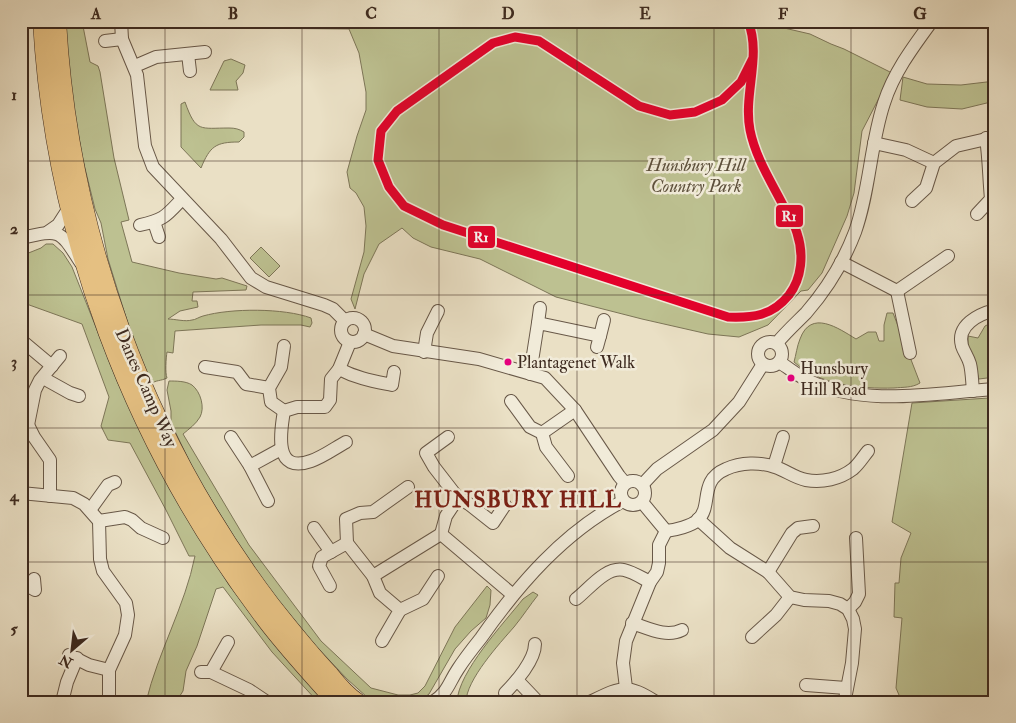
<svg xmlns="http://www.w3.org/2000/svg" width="1016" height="723" viewBox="0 0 1016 723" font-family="'IM FELL Double Pica',serif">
<rect width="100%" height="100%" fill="#eae0c5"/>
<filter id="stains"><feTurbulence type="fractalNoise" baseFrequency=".004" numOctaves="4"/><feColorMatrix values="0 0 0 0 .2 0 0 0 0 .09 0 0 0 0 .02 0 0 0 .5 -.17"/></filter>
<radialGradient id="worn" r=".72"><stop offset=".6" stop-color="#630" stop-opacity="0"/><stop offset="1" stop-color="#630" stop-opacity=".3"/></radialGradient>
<g fill="#bdc191" stroke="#7d7658">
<path d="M64,21h18l8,41 8,4 2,6 14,86 15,62 -8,2 11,40 47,11 37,6 6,-1 25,8 -1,4 -53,2 -1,9h5l1,6 -18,4 -12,8c7,0 17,3 24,1 3,0 7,-3 11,-4 28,-8 81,-8 108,2l1,5 -2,4 -9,-2h-40l-86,6 -2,22 -6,-1c-1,6 -2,21 0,26 -6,3 -11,2 -17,6l-17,-44 -25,-81 -7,-36 -6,-14 -13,-53 -11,-64z"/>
<polygon points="236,21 766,21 767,24 810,34 831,44 844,49 892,73 862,131 854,193 847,216 822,273 808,290 801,291 768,325 739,337 708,334 642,319 556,297 480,259 431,247 413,238 402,228 379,244 364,274 355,309 351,299 364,252 366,226 364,207 356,193 350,188 347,172 357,136 366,110 366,92 359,53 349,29 240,28"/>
<polygon points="231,59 245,65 243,73 236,81 238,90 210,90 224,61"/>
<polygon points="903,77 927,84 961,85 995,81 995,101 962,109 927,107 900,100"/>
<path d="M185,102c11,31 15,26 44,26 6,0 10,1 15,4v5l-5,5c-23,0 -29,4 -38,26l-20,-21v-43z"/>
<path d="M46,244h7l10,9 9,14 46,116 53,108 58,94 96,117h-7l-46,-50 -49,-65 -7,2 -19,57 -11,25 -3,20 -7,11h-30c12,-50 39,-96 49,-146h-6l-23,-46 -36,-67 -22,-3 -7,-14 8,-29 -27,-73 -61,-22v-46l20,-8z"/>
<polygon points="261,247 280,266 269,277 250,258"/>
<path d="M887,313h6l27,70c-8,5 -17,4 -26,5 -34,1 -74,-3 -100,-26 2,-7 3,-16 6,-23 11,-30 38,-11 56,0l12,-7h8l3,9h5v-16z"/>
<polygon points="995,321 995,377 979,379 968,345 968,336 978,338 985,326"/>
<path d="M169,381c7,0 17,0 23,4 9,7 13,23 8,32 -4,7 -11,12 -17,17l66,111 72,96 50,47 27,7h12l8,-2 7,-7 30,-59 32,-41 4,4 -1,15 -4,13 -15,13 -16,18 -26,45 -8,6 -7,2h-36l-10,-4 -21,-19 -32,-34 -42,-51 -32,-46 -45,-73 -25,-52v-12l-4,-21z"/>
<polygon points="989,398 995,409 995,702 902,702 896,688 902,618 894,617 895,583 899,583 901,558 911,533 892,522 912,403"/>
<path d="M533,592l5,3c-8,10 -15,21 -24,32 -14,16 -48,53 -48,75h-9c1,-30 47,-79 66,-103z"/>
</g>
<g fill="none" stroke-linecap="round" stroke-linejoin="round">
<g stroke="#685848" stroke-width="14">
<g id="minor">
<polyline points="121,21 122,39 137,75 145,146 153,167 221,239 251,278 266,287 324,305 333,309 345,321"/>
<polyline points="105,41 122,39"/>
<polyline points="188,54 190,71"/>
<polyline points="135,66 156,57 205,52"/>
<polyline points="874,143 906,150 934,163"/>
<polyline points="912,201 926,188 934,163 956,146 995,137"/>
<path d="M977,214l14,-15c-2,-21 -2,-41 -5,-61"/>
<polyline points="154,222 159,237"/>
<path d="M140,225c24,-5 26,-9 42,-26"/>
<polyline points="48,232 58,225 69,208"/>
<path d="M21,238c40,-9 38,-9 60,25"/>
<polyline points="841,262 897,291 948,256"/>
<polyline points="897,291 910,353"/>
<circle cx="353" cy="330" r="12"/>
<polyline points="538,323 540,308"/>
<polyline points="364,334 393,346 479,359 545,378 575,410 619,476 625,483"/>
<polyline points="600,336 604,320"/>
<polyline points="21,340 52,366"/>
<circle cx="770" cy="354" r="12"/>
<path d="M777,343c9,-11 19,-20 29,-30 20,-23 38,-52 49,-81 15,-42 15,-87 29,-129 10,-31 29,-56 48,-82"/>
<polyline points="284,346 281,367 269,388 271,402 284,411"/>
<polyline points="424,352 427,333 438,311"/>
<path d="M779,362c10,6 19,14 30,19 59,26 123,12 186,8"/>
<polyline points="205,367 237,372 246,384 269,388"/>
<path d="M339,369c17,9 34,12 53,16l2,-13"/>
<polyline points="530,374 538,323 600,336 597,347"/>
<polyline points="43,378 70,393 79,396"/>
<path d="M973,391c-1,-10 -1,-19 -3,-27 -2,-7 -6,-12 -8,-18 -6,-21 17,-32 33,-36"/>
<polyline points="511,401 530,427 542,433 546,447 568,476"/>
<polyline points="21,424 28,425 34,437 50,460 50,496"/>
<polyline points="28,425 35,390 40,380 60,356"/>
<polyline points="542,433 575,410"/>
<polyline points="231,437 250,466 268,501"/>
<polyline points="448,437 426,453 434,467 458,498"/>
<path d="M346,442c-11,6 -23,15 -35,19 -37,13 -31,-27 -27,-50l13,-4h28l5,-7 1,-21 8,-10 11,-27"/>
<polyline points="250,466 281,449"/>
<polyline points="774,466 783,437"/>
<circle cx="633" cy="493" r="12"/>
<polyline points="642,485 657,469 713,430 739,402 763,364"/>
<polyline points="21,493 73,498 84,504 99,521 100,559 103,571 126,603 128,615 125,635 109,670 109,702"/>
<polyline points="642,502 666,531"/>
<polyline points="90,510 108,485 115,482"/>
<polyline points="698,519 730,548 768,572 790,597 804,600 829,601 840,604 848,609 853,619 855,629 852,663 845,699"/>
<polyline points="99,521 125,517 132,520 141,528 163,538"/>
<polyline points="314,528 331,552"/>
<path d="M666,531c10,-1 25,-5 32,-11 15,-15 0,-39 28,-51 15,-7 34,-7 49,-2 10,3 20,11 31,13 16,3 34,-1 47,-11 6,-5 10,-12 15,-18"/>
<polyline points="441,534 446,516 458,498 469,504 493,523 505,505"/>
<polyline points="441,534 513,595"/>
<polyline points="347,543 346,519 360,513 373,512 408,487"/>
<polyline points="768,572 792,533 798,528 813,526"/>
<polyline points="373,576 441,534"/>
<polyline points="21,582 35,590 34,579"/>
<polyline points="330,586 319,566 322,557 347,543 373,576 380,593 400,610 382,641"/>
<path d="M576,599c13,-10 30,-33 48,-29 9,2 18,8 26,12"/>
<polyline points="848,609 855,602 859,594 856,538"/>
<polyline points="400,610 423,599 438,576"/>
<path d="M632,623c16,5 34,15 50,7"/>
<polyline points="752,637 776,615 790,597"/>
<polyline points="69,655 89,665 109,670"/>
<polyline points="201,672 211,672 228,642"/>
<polyline points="211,672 249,690 267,702"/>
<polyline points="517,680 538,702"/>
<polyline points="806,685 846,688"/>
<polyline points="626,688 623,663 626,641 650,582 657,572 659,563 659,545 666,531"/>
<path d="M505,693c11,-11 30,-33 30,-49"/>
<polyline points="62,702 67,682 77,658"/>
<path d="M433,702c16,-11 15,-18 25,-33 7,-11 15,-21 23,-31 38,-54 83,-106 142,-137"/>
<path d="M590,702c31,-15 36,-19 66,0"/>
</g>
</g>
<g stroke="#3d2a1f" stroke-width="19">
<g id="highway">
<path d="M42,21c12,214 90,420 218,591 23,32 50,60 76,90"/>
<path d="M57,21c12,211 86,415 214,584 19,24 38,48 59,70 8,10 16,20 27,27"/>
</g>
</g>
<use href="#minor" stroke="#f1ebd9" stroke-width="12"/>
<use href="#highway" stroke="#e5c082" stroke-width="18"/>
<g stroke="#f1ebd9" stroke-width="12">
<path id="rail-1" d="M748,21c14,35 -5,73 2,109 6,30 24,56 37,83 4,6 8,13 10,20 7,21 5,45 -8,62 -17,21 -36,23 -61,22l-285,-92 -39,-19 -15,-19 -11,-27 3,-29 16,-20 96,-68 22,-6 24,4 100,65 31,9 25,-3 27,-12 19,-18 12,-24"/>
</g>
<use href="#rail-1" stroke="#e4002b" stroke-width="9"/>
</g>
<path fill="none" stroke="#3d2a1f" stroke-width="1" stroke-opacity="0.55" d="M165,21v681M302,21v681M439,21v681M577,21v681M714,21v681M851,21v681M21,161h974M21,295h974M21,428h974M21,562h974"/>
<g fill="#e5007d" stroke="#f1ebd9" stroke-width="2">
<circle cx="508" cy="362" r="4.5"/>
<circle cx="791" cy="378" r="4.5"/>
</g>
<g text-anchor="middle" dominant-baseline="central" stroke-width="5" stroke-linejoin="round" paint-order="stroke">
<g font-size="17" fill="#3d2a1f" stroke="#f1ebd9" text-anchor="start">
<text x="517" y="362">Plantagenet Walk</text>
<text x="800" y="368">Hunsbury<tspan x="800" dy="21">Hill Road</tspan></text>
</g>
<g font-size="18" font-style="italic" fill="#5d503c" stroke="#f1ebd9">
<text x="696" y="165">Hunsbury Hill<tspan x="696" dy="21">Country Park</tspan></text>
</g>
<g font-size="18" fill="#3d2a1f" stroke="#f1ebd9">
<text transform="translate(146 388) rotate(66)">Danes Camp Way</text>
</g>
<g font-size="22" font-weight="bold" letter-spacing="1" fill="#7a1f14" stroke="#f1ebd9">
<text x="518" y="500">HUNSBURY HILL</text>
</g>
</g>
<g stroke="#f1ebd9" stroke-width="2">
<rect x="775" y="204" width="29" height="24" rx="5" fill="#e4002b"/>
<rect x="467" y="225" width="29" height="24" rx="5" fill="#e4002b"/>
</g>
<g font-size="14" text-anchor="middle" font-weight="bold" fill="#fff">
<text x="789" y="221">R1</text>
<text x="481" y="242">R1</text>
</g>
<rect width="1016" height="723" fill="none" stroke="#eae0c5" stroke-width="55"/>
<g transform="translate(72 650) rotate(208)" stroke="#f1ebd9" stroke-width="4" paint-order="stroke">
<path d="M0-4L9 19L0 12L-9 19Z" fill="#3d2a1f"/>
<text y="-8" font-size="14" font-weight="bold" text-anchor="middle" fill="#3d2a1f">N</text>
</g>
<rect x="28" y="28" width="960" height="668" fill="none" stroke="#3d2a1f" stroke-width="2"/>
<g font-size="16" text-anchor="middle" font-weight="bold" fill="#3d2a1f">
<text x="96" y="19">A</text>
<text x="233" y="19">B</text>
<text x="371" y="19">C</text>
<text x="508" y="19">D</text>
<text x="645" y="19">E</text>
<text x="783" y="19">F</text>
<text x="920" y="19">G</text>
<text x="14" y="100">1</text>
<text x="14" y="234">2</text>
<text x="14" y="367">3</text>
<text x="14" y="501">4</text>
<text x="14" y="634">5</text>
</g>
<rect width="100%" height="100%" filter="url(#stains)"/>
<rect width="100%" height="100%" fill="url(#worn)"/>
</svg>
